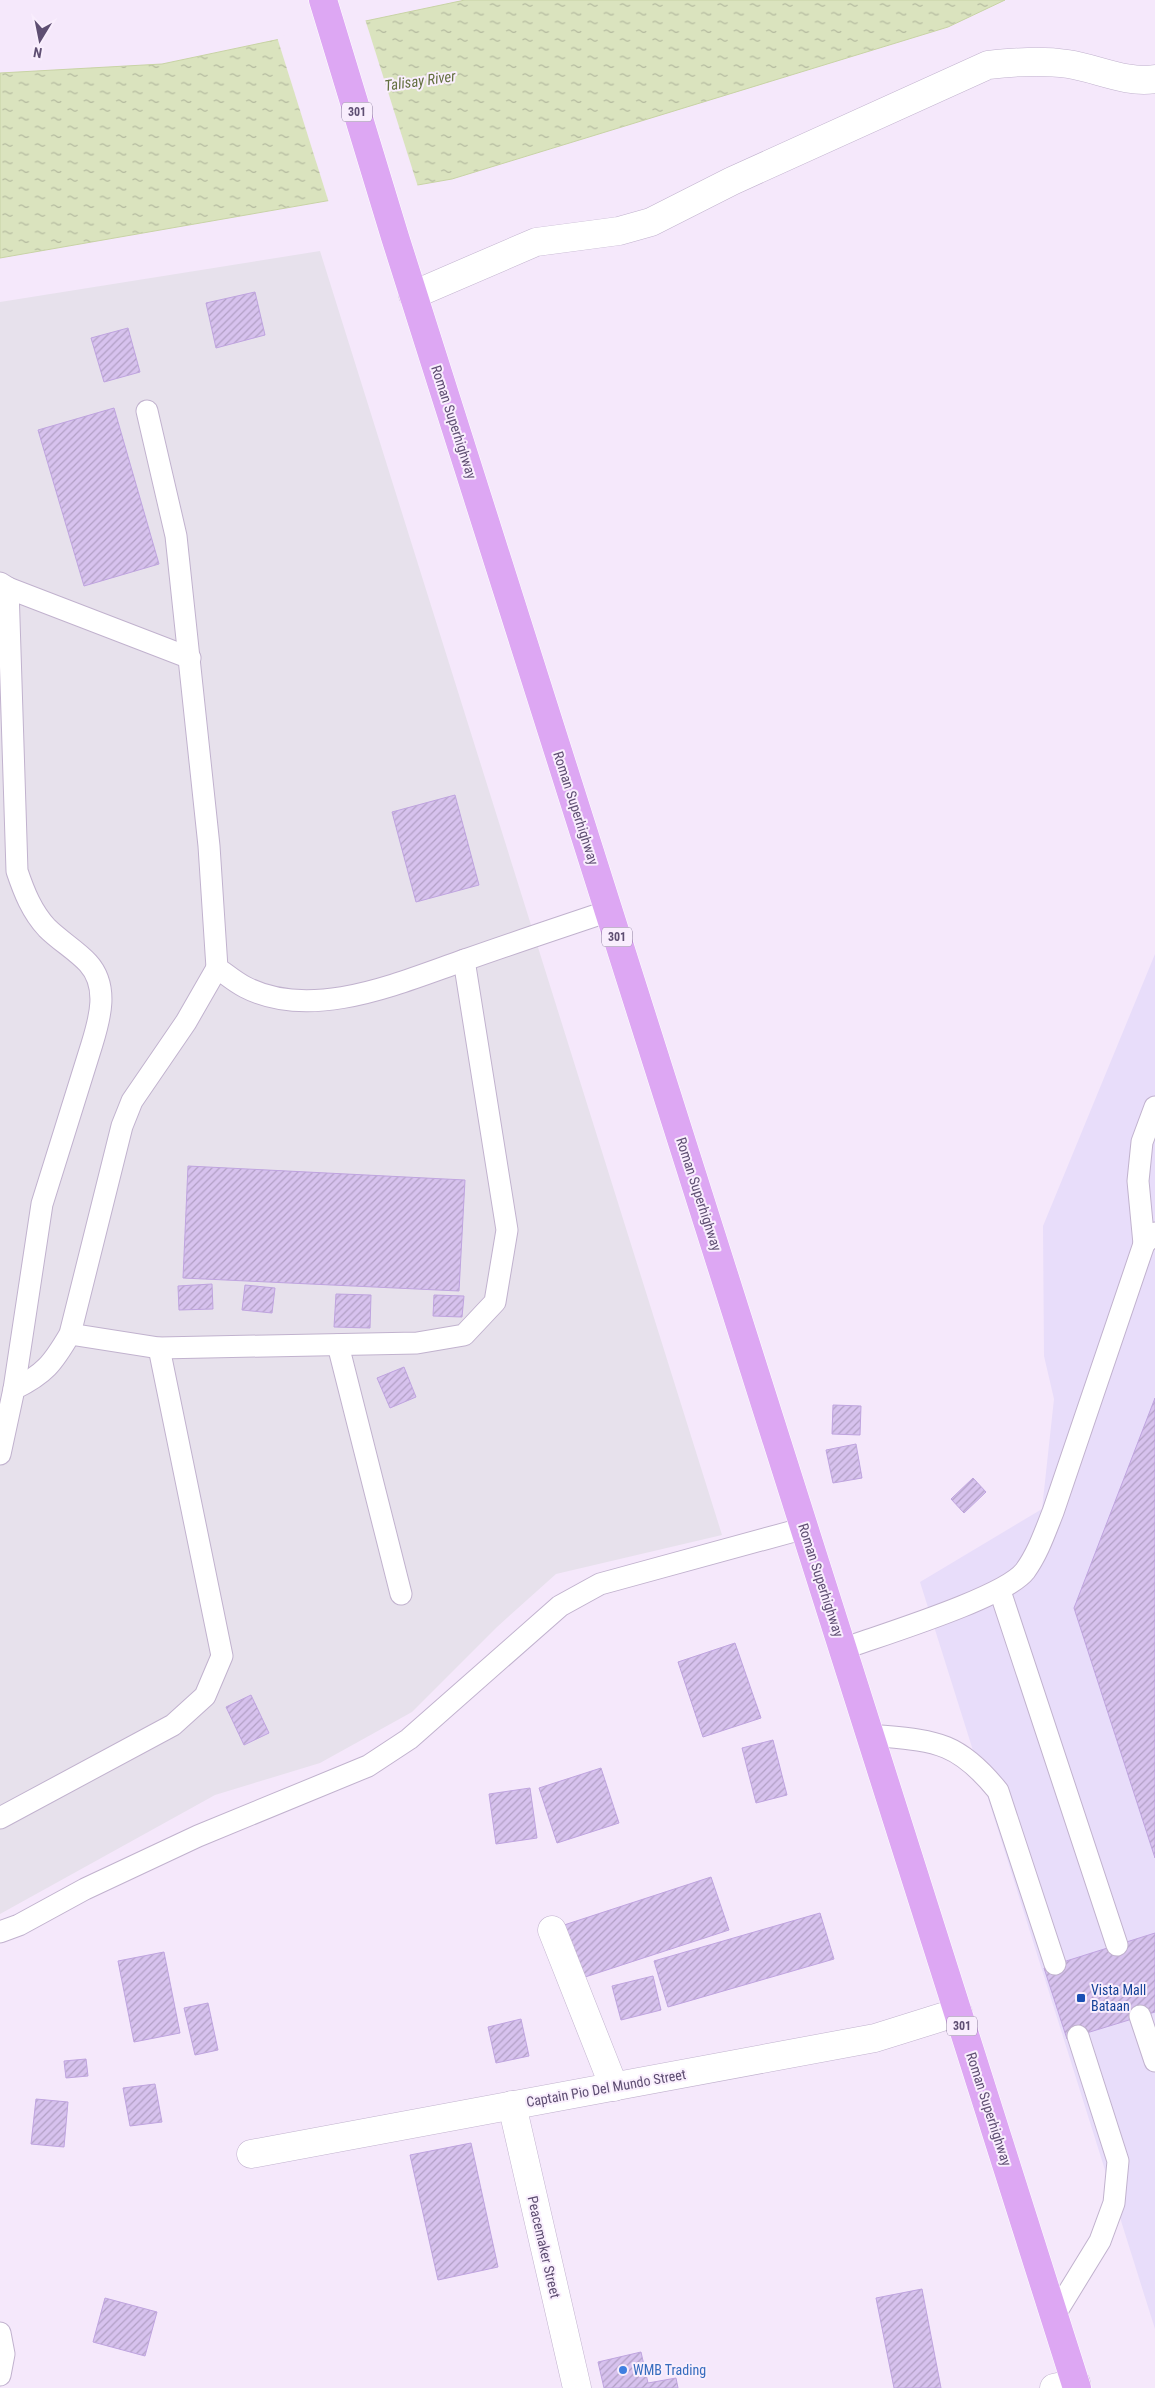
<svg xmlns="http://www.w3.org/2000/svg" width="1155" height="2388" viewBox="0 0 1155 2388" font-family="'Roboto Condensed',sans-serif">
<defs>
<pattern id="water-ripples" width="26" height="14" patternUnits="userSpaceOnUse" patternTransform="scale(1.25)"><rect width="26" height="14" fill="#dae3be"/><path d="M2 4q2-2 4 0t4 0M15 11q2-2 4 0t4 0" fill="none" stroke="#b4ba9f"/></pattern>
<pattern id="building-hatch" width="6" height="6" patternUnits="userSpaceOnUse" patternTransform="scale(1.25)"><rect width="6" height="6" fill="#d7c2ee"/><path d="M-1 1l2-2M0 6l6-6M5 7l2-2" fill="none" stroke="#b2a0c5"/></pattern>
</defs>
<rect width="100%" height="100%" fill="#f5e8fb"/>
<polygon fill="#e8ddfa" points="1155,954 1155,2329 920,1582 1042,1509 1054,1399 1044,1356 1043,1226"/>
<polygon fill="#e7e1ec" points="320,251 722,1535 556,1574 497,1627 412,1712 320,1763 215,1795 0,1914 0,302"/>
<polygon fill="url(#water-ripples)" stroke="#c8d3a5" points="465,0 1005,0 948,27 452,179 0,258 0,73 162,64"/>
<polygon fill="#f5e8fb" points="365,19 418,187 329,203 277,37"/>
<g fill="url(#building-hatch)" stroke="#bfa4df">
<polygon points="255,292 265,335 216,348 206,303"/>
<polygon points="128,328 140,372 104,382 91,338"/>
<polygon points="114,408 159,564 84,586 38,430"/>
<polygon points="455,795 479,885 416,902 392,812"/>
<polygon points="188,1166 465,1180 459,1291 183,1278"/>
<polygon points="212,1284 213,1309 179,1310 178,1286"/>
<polygon points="245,1285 275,1288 272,1313 242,1310"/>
<polygon points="336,1294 371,1295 370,1328 334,1327"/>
<polygon points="434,1295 464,1296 462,1317 433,1316"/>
<polygon points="404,1367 416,1397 390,1408 377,1378"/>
<polygon points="1155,1398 1155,1858 1074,1608"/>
<polygon points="833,1405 861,1406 860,1435 832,1434"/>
<polygon points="856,1444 862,1478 833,1483 826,1450"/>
<polygon points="973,1478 986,1492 964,1513 951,1499"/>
<polygon points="735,1643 761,1718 703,1737 678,1662"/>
<polygon points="251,1695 269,1733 244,1745 226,1707"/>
<polygon points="773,1740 787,1795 756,1803 742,1748"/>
<polygon points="601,1768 619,1823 557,1843 539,1788"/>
<polygon points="530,1788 537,1838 496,1844 489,1794"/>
<polygon points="711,1877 729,1930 579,1979 561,1926"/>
<polygon points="820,1913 834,1959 668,2007 654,1961"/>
<polygon points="1155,1933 1155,2012 1067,2039 1044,1968"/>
<polygon points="164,1952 180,2033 134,2042 118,1961"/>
<polygon points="653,1976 661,2010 621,2020 612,1986"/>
<polygon points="208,2003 218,2050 195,2055 184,2008"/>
<polygon points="521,2019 529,2056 496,2063 488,2027"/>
<polygon points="86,2059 88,2076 66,2078 64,2061"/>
<polygon points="155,2084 162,2122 130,2126 123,2088"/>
<polygon points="36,2099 68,2102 64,2147 31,2144"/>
<polygon points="471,2143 498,2267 438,2280 410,2155"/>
<polygon points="922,2289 941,2388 894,2388 876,2298"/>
<polygon points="105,2298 157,2312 145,2356 93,2342"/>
<polygon points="641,2352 648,2383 676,2378 678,2388 604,2388 598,2362"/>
</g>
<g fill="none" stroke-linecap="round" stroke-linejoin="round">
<g stroke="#c1b2ce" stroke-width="23">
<g id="service">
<polyline points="147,411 176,536 209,846 217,968"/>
<path d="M0,583l8,5 9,283c7,21 15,41 30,57 13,13 29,22 41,35 21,23 12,55 4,81l-50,160 -28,185"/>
<polyline points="8,588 190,658"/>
<polyline points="1144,1244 1138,1181 1142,1142 1155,1107"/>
<polyline points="70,1334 159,1348 417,1343 464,1335 495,1302 507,1230 464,960"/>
<polyline points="338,1345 401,1594"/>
<path d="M0,1454l14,-65c31,-15 39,-26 56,-55l52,-208 10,-25 54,-79 31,-54c9,6 18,14 28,19 67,35 156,-5 220,-27 48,-17 96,-33 144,-49"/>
<polyline points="1000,1591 1117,1945"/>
<path d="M843,1649c38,-14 161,-51 182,-78 13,-18 20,-39 28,-59l91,-268 11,-11"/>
<path d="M870,1735c63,6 86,4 128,56l57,173"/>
<polyline points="0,1818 173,1725 205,1696 222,1656 159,1348"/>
<polyline points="0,1932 19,1925 85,1889 198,1836 368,1766 409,1739 560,1606 600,1584 805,1528"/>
<polyline points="1140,2016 1155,2061"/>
<polyline points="1054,2316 1100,2241 1114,2203 1118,2161 1078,2036"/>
<polyline points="0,2333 4,2354 0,2375"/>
</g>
</g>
<g stroke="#c1b2ce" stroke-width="29">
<g id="minor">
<path d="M413,295l123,-53 83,-11 32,-9 81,-41 256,-116c27,-3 53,-5 80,-1 28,4 59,20 87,15"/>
<polyline points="552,1930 614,2087"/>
<polyline points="512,2105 577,2388"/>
<polyline points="251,2154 875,2038 958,2012"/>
<polyline points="1054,2388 1076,2383"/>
</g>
</g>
<g stroke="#fff" stroke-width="29">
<polyline id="primary" points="323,0 395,237 1077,2388"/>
</g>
<use href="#service" stroke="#fff" stroke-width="21"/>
<use href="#minor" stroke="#fff" stroke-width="28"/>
<use href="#primary" stroke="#dda7f3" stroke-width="28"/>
</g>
<rect fill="#1a4fb4" stroke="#f9eefd" stroke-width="2" x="1076" y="1993" width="10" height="10" rx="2.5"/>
<circle fill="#3f7fe0" stroke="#f9eefd" stroke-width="2" cx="623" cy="2370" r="5"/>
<g text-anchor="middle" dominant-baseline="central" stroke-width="4" stroke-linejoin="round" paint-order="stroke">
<g fill="#f9eefd" stroke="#8c7e9c" stroke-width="1">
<rect x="342" y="102.5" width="30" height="19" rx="4"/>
<rect x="602" y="927.5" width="30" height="19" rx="4"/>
<rect x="947" y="2016.5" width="30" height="19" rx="4"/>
</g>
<g font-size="12" font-weight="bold" fill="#5e4e72">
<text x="357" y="112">301</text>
<text x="617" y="937">301</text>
<text x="962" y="2026">301</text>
</g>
<g font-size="14" fill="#5e4e72" stroke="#f9eefd">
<text transform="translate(454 422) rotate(72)">Roman Superhighway</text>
<text transform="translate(576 808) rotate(72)">Roman Superhighway</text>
<text transform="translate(699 1194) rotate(72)">Roman Superhighway</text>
<text transform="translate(821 1580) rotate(72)">Roman Superhighway</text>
<text transform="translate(606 2088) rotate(-10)">Captain Pio Del Mundo Street</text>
<text transform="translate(989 2109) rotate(72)">Roman Superhighway</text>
<text transform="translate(544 2247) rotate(77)">Peacemaker Street</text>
</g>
<g font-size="14" fill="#164399" stroke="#f9eefd" text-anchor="start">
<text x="1091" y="1990">Vista Mall<tspan x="1091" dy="16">Bataan</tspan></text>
</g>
<g font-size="14" fill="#366cbe" stroke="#f9eefd" text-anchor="start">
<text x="633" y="2370">WMB Trading</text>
</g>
<g font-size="15" font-style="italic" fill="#647040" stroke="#f9eefd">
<text transform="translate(420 81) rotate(-8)">Talisay River</text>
</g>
</g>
<g transform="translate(40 40) rotate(190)" stroke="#f9eefd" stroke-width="4" paint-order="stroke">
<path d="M0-4L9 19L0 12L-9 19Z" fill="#5e4e72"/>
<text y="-8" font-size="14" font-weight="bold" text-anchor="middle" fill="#5e4e72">N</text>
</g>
</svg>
